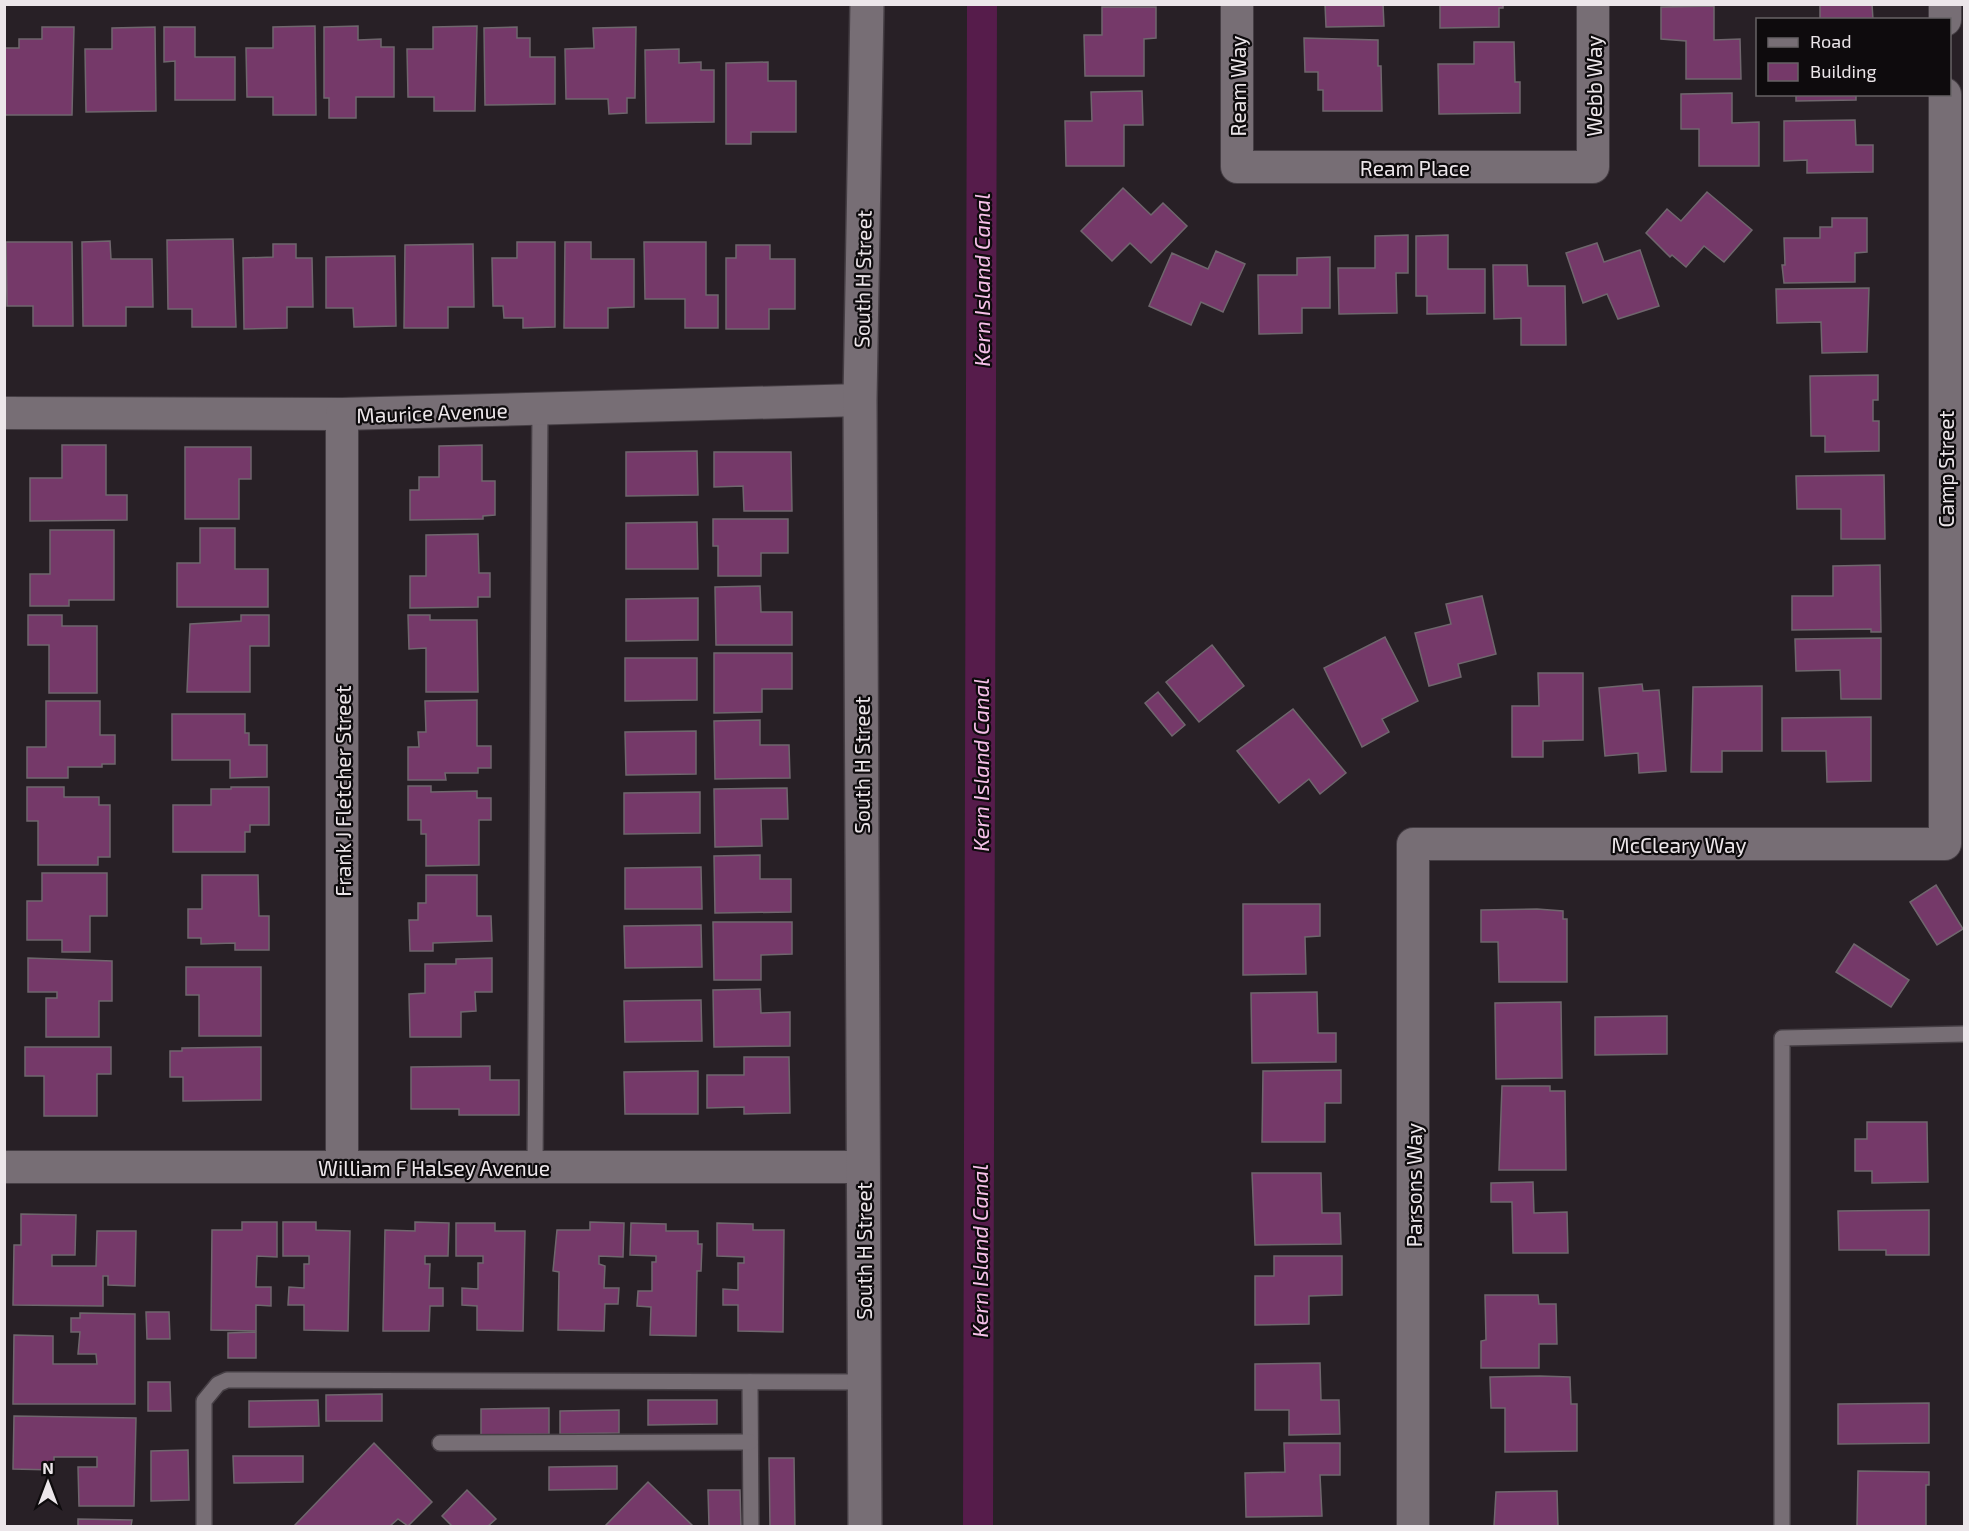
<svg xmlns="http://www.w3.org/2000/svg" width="1969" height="1531" viewBox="0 0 1969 1531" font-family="'Exo 2',sans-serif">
<rect width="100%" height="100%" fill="#282026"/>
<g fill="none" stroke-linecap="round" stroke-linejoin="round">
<polyline stroke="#561c4b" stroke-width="30" points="978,1526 982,4"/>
</g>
<g fill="#753969" stroke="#6f666d" stroke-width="1.5">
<polygon points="1325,4 1383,4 1384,26 1326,27"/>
<polygon points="1440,4 1503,4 1503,8 1499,8 1499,27 1440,28"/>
<polygon points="1820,4 1872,4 1873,20 1820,20"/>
<polygon points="1714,6 1714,40 1740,39 1741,79 1686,79 1686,41 1661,39 1661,7"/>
<polygon points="1102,7 1156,7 1156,38 1144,39 1144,76 1085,76 1084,35 1102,35"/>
<polygon points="315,26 316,115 273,115 273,97 247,97 246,48 273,48 273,27"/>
<polygon points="358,26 358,40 381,39 381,47 394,47 394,97 356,97 356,118 329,118 329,98 324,98 324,27"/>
<polygon points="477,26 475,111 434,111 434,97 408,97 407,49 433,49 433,27"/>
<polygon points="42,27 74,27 72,115 5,115 4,48 19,48 19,39 42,39"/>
<polygon points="155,27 156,111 86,112 85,49 112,49 112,28"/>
<polygon points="164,27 195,27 195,57 235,57 235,100 175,100 175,61 164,62"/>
<polygon points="517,27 517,38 530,38 530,57 555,57 555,104 485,105 484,28"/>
<polygon points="636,27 635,98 627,98 627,113 609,114 608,99 566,99 565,49 594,48 593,28"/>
<polygon points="1304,38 1378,40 1378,66 1381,66 1382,111 1323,111 1323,90 1318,90 1318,72 1305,72"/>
<polygon points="1474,42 1514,42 1515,82 1520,82 1520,113 1439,114 1438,64 1474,64"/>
<polygon points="679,49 679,63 701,62 701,70 714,70 714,122 646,123 645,50"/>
<polygon points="768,62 768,81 796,81 796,132 751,132 751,144 726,144 726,63"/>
<polygon points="1142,91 1143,125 1124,125 1124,166 1066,166 1065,121 1092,121 1091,92"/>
<polygon points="1732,93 1732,123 1759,122 1759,166 1699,166 1699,129 1681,129 1681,94"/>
<polygon points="1796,94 1856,94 1856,100 1796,101"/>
<polygon points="1855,120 1856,145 1873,145 1873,172 1807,173 1807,160 1784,161 1784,121"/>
<polygon points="1123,188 1151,215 1163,203 1187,226 1151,263 1130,243 1112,261 1081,231"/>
<polygon points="1707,192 1752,230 1724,262 1704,246 1686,267 1672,255 1670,257 1646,233 1667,209 1681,221"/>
<polygon points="1832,218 1867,218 1867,252 1855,253 1855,282 1784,283 1782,265 1785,265 1784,238 1820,238 1820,227 1832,227"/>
<polygon points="1408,235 1408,273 1396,273 1397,313 1339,314 1338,268 1375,268 1375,236"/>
<polygon points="1448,235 1448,269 1485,269 1485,313 1427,314 1427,296 1416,296 1416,236"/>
<polygon points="233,239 236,327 192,327 192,309 168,309 167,240"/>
<polygon points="110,241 111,259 152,259 153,307 126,307 126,326 83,326 82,242"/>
<polygon points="6,242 72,242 73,326 33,326 33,306 7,306"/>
<polygon points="517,242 555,242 555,327 523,328 523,318 504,318 503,306 493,306 492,258 517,258"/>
<polygon points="565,242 591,242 591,259 634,259 634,307 608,308 608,328 564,328"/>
<polygon points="644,242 706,242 706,295 718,295 718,328 685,328 685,299 645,299"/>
<polygon points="1597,243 1604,262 1640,250 1659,306 1618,319 1607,294 1583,303 1566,253"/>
<polygon points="273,244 296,244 296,258 312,258 313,307 287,307 287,328 244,329 243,258 273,257"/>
<polygon points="473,244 474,307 448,307 448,328 404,328 405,245"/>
<polygon points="736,245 770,245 770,259 795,259 795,309 769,309 769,329 726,329 726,258 736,258"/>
<polygon points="1216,251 1245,264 1223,312 1201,302 1191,325 1149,306 1172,253 1208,269"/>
<polygon points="395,256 396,326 354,327 353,308 326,308 326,257"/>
<polygon points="1330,257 1330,308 1302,308 1302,333 1259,334 1258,275 1297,275 1297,258"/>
<polygon points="1493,265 1527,265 1528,286 1565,286 1566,345 1521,345 1521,318 1494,319"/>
<polygon points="1869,288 1867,352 1822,353 1821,322 1777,323 1776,289"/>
<polygon points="1878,375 1878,400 1873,400 1873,421 1879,421 1879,451 1825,452 1825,436 1811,436 1810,376"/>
<polygon points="62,445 106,445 106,495 127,495 127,520 30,521 30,478 62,478"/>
<polygon points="482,445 482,481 495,481 495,515 483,516 483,519 410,520 410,490 419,490 419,477 439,477 439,446"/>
<polygon points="185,447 251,447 251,479 239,479 239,519 185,519"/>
<polygon points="697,451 698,495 626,496 626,452"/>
<polygon points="714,452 791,452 792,511 744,511 743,486 714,487"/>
<polygon points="1884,475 1885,539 1841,539 1841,509 1797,509 1796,476"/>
<polygon points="713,519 788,519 788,553 761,553 761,576 718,576 718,546 713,546"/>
<polygon points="697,522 698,569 626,569 626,523"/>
<polygon points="200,528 235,528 235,569 268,569 268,607 177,607 177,563 200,563"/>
<polygon points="50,530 114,530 114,600 69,600 69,606 30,606 30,574 50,574"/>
<polygon points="478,534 479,573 490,573 490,597 478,597 478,607 410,608 410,576 426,576 426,535"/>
<polygon points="1880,565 1881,632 1871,632 1871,629 1792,630 1792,596 1833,596 1833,566"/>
<polygon points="760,586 761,612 792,612 792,645 716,645 715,587"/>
<polygon points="1482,596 1496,654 1458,664 1461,677 1429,686 1415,633 1451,624 1446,604"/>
<polygon points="698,598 698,640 626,641 626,599"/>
<polygon points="28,615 62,615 62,626 97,626 97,693 49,693 49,645 28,645"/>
<polygon points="241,615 269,615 269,646 250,646 250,692 187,692 190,624 241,621"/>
<polygon points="408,615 430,615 430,620 477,620 478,692 426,692 426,648 409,649"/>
<polygon points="1385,637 1418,701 1382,719 1389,732 1362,747 1324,668"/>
<polygon points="1881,638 1881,699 1841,699 1840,670 1796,671 1795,639"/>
<polygon points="1212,645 1244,686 1199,722 1166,682"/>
<polygon points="714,653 792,653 792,689 762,689 762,712 714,713"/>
<polygon points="625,658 697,658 697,700 625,701"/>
<polygon points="1538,673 1583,673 1583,740 1543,741 1543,757 1512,757 1512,706 1539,706"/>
<polygon points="1642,684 1643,691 1659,690 1666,771 1639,773 1638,753 1605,756 1599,688"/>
<polygon points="1762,686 1762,751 1722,751 1722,772 1691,772 1693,687"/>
<polygon points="1158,692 1185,725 1172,736 1145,703"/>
<polygon points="477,700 477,746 491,746 491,768 478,768 478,773 445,773 446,780 408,780 408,747 419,747 418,732 426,732 425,701"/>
<polygon points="46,701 100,701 100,735 115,735 115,764 102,764 102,767 68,767 68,778 27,778 27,747 46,747"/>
<polygon points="1293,709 1346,773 1320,794 1309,779 1279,803 1237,751"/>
<polygon points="172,714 245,714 245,733 249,733 249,745 267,745 267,777 230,778 230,760 172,760"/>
<polygon points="1871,717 1871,781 1827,782 1826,751 1782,751 1782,718"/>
<polygon points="760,720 760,745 789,745 790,778 715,779 714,721"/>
<polygon points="696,731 696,774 626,775 625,732"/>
<polygon points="408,786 431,786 431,792 477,791 477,798 491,798 491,820 479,820 479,865 426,866 426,834 421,834 421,820 408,820"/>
<polygon points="27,787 64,787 64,797 99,797 99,805 110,805 110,857 98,857 98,865 38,865 38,821 27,821"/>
<polygon points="231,787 269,787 269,825 250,825 250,832 245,832 245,852 173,852 173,805 211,805 211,789 231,789"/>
<polygon points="787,788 788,819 761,819 762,846 715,847 714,789"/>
<polygon points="700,792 700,833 624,834 624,793"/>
<polygon points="760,855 760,879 791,879 791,912 715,913 714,856"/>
<polygon points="701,867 702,909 625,909 625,868"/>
<polygon points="42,873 107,873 107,916 90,916 90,952 62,952 62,940 27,940 27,901 42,901"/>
<polygon points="202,875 258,875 259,916 269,916 269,950 235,950 235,943 201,944 201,938 188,938 188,909 202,909"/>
<polygon points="426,875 477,875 477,916 491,916 492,941 433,943 433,951 410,951 409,920 418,920 418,903 426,903"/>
<polygon points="1936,885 1963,929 1937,945 1910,902"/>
<polygon points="1243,904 1320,904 1320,936 1305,937 1306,974 1243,975"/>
<polygon points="1537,909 1563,911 1563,919 1567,919 1567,982 1499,982 1498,942 1481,942 1481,910"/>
<polygon points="713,922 792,922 792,954 761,955 761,980 714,980"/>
<polygon points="701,925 702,967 625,968 624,926"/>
<polygon points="1854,944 1909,980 1891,1007 1836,972"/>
<polygon points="28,958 112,961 112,1001 99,1001 99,1037 46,1037 46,998 57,998 57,992 28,992"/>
<polygon points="492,958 492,992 475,992 476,1011 461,1012 461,1037 410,1037 409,994 425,993 425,964 456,964 456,959"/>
<polygon points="186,967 261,967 261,1036 199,1036 199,995 186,995"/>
<polygon points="760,989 761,1013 790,1012 790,1046 714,1047 713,990"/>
<polygon points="1317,992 1318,1033 1336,1033 1336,1062 1252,1063 1251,993"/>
<polygon points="701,1000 702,1041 625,1042 624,1001"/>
<polygon points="1561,1002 1562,1078 1496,1079 1495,1003"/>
<polygon points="1667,1016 1667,1054 1595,1055 1595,1017"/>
<polygon points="25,1047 111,1047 111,1074 97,1074 97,1116 44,1116 44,1076 25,1076"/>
<polygon points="261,1047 261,1100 183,1101 183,1077 170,1077 170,1051 182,1051 182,1048"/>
<polygon points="744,1057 789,1057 790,1113 744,1114 744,1107 707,1108 707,1075 744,1075"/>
<polygon points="490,1066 490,1080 519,1080 519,1115 459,1115 459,1109 411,1109 411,1067"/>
<polygon points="1341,1070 1341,1103 1325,1103 1325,1142 1262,1142 1263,1071"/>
<polygon points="698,1071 698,1114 625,1114 624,1072"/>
<polygon points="1502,1086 1550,1086 1550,1091 1565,1091 1566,1170 1499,1170"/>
<polygon points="1867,1122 1927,1122 1928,1182 1872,1183 1872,1171 1855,1171 1855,1139 1867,1139"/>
<polygon points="1252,1173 1321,1173 1322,1213 1340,1213 1341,1244 1255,1245"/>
<polygon points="1533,1182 1534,1213 1567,1212 1568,1253 1513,1253 1512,1202 1491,1202 1491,1183"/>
<polygon points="1929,1210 1929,1255 1886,1255 1886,1250 1839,1250 1838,1211"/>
<polygon points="21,1214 76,1215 75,1255 52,1255 52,1266 96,1266 97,1231 136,1231 135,1286 108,1285 108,1276 103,1276 103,1306 13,1305 14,1245 21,1245"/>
<polygon points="242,1222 277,1222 277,1257 257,1256 256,1287 271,1287 271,1306 256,1305 256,1331 211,1330 212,1230 242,1230"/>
<polygon points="283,1222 316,1222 316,1230 350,1231 348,1331 304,1330 304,1305 288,1305 289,1287 304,1288 304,1264 309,1264 309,1256 283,1256"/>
<polygon points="415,1222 449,1223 448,1256 425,1256 425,1264 430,1264 429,1288 443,1288 443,1306 430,1306 429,1331 383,1331 385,1230 415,1231"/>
<polygon points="590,1222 624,1223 623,1257 599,1256 599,1264 605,1266 604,1288 619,1288 618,1304 605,1304 604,1331 558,1330 559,1272 553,1271 557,1230 590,1230"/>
<polygon points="456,1223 495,1223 495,1231 525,1231 523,1331 477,1330 477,1306 462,1305 462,1288 478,1289 478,1263 483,1263 483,1256 456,1256"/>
<polygon points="631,1223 666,1224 666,1231 698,1231 698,1244 702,1244 701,1271 697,1271 696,1336 650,1335 651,1307 637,1306 638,1291 652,1291 652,1262 656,1262 656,1256 630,1255"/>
<polygon points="717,1223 753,1224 753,1230 784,1230 783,1332 738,1331 738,1305 723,1305 723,1289 738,1290 738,1263 744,1263 744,1257 717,1256"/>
<polygon points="1274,1256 1342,1256 1342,1295 1309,1296 1309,1324 1255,1325 1255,1276 1274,1276"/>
<polygon points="1485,1295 1538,1295 1539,1304 1556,1304 1557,1344 1539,1344 1539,1368 1481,1368 1481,1341 1486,1340"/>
<polygon points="146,1312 169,1312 170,1339 147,1339"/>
<polygon points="80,1313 135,1314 135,1404 13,1404 14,1335 53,1336 53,1364 97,1364 96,1354 78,1354 80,1332 71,1332 71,1318 80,1318"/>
<polygon points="256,1332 256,1358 228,1358 228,1333"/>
<polygon points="1320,1363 1321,1400 1339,1400 1340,1434 1289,1435 1289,1410 1255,1410 1255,1364"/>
<polygon points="1540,1376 1570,1377 1571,1404 1577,1404 1577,1451 1505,1452 1505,1408 1491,1408 1490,1377"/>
<polygon points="148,1382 170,1382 171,1411 148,1411"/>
<polygon points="382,1394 382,1421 326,1421 326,1395"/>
<polygon points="318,1400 319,1426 249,1427 249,1401"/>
<polygon points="648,1400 717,1400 717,1424 648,1425"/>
<polygon points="1929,1403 1929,1443 1838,1444 1838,1404"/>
<polygon points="549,1408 549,1434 481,1435 481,1409"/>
<polygon points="619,1410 619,1433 560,1434 560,1411"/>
<polygon points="14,1416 136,1418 134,1506 79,1506 78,1467 97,1467 97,1457 54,1457 54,1470 13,1469"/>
<polygon points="374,1443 432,1502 408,1526 398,1519 390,1526 294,1526"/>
<polygon points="1284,1443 1340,1443 1340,1475 1320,1475 1322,1516 1246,1517 1245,1473 1285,1472"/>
<polygon points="188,1450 189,1500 151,1501 151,1451"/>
<polygon points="233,1456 303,1456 303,1482 234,1483"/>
<polygon points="769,1458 794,1458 795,1526 770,1526"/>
<polygon points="617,1466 617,1489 549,1490 549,1467"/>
<polygon points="1858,1471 1929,1472 1929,1485 1926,1485 1926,1526 1857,1526"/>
<polygon points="648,1482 693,1526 605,1526"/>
<polygon points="467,1490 496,1519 488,1526 452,1526 442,1516"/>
<polygon points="708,1490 740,1490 741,1526 709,1526"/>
<polygon points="1557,1491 1558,1526 1494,1526 1496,1492"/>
<polygon points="78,1519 132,1520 131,1526 78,1526"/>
</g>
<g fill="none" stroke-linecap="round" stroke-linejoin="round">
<g stroke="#453e44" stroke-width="18">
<g id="lane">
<polyline points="535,1167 540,409"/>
<polyline points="750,1382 751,1526"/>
<polyline points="440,1443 750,1442"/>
<polyline points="204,1526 204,1401 218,1384 227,1380 864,1382"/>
<polyline points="1782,1526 1782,1038 1964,1034"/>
</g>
</g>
<g stroke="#453e44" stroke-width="34">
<g id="street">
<polyline points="1237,4 1237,167 1593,167 1593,4"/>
<polyline points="1945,20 1945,4"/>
<polyline points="4,413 342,414 860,400"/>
<polyline points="4,1167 863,1167"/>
<polyline points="342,1167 342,414"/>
<polyline points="1413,1526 1413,844 1945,844 1945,94"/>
</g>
</g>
<g stroke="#453e44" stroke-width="36">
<polyline id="secondary" points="865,1526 860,400 867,4"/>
</g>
<use href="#lane" stroke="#776e75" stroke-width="15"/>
<use href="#street" stroke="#776e75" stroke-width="32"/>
<use href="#secondary" stroke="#776e75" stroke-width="33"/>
</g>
<g text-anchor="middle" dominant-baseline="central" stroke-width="4.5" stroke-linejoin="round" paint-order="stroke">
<g font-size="21" fill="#ece6ea" stroke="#0e0b0d">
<text transform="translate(1237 86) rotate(-90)">Ream Way</text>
<text transform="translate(1593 86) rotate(-90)">Webb Way</text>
<text x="1415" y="167">Ream Place</text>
<text transform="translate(862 279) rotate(-89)">South H Street</text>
<text transform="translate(432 412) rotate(-2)">Maurice Avenue</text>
<text transform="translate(1945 469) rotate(-90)">Camp Street</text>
<text transform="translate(861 765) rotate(-90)">South H Street</text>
<text transform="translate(342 791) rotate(-90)">Frank J Fletcher Street</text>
<text x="1679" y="844">McCleary Way</text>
<text x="434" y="1167">William F Halsey Avenue</text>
<text transform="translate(1413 1185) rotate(-90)">Parsons Way</text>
<text transform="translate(863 1251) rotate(-90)">South H Street</text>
</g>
<g font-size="22" font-style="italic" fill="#f6c0e9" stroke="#0e0b0d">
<text transform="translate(981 280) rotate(-90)">Kern Island Canal</text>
<text transform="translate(980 765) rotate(-90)">Kern Island Canal</text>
<text transform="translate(979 1251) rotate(-90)">Kern Island Canal</text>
</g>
</g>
<rect width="1969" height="1531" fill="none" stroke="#ece6ea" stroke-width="12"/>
<rect x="1756" y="18" width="195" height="78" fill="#0e0b0d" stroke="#676365" stroke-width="1.5"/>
<rect x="1768" y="38" width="30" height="9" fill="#776e75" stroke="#676365" stroke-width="1.5"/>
<text x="1810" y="48" font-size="18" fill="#ece6ea">Road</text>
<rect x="1768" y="63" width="30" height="18" fill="#753969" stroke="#676365" stroke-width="1.5"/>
<text x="1810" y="78" font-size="18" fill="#ece6ea">Building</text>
<g transform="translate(48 1483)" stroke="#0e0b0d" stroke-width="4.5" paint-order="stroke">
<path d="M0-4.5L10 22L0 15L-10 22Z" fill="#ece6ea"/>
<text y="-9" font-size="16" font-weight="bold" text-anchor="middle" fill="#ece6ea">N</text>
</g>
</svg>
